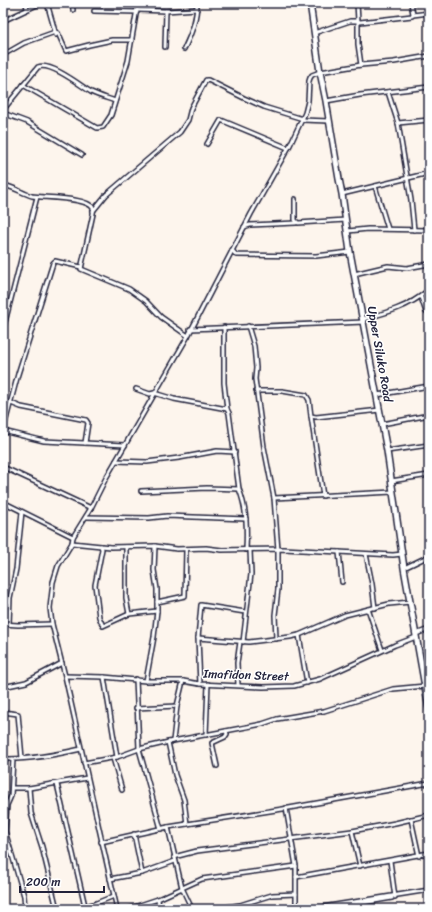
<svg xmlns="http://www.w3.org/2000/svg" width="432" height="912" viewBox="0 0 432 912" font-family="Sriracha,sans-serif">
<rect width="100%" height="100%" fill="#fdf5ed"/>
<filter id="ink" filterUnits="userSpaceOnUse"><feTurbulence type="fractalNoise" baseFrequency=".025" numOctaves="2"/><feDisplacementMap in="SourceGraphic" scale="8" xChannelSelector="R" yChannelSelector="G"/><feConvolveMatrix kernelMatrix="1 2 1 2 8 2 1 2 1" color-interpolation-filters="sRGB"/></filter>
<g filter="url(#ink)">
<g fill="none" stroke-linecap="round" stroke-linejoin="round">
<g stroke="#22223b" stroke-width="6">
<g id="minor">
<polyline points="26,3 27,9"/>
<polyline points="47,3 56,35"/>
<polyline points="72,3 73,10"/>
<polyline points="357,3 358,21 360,22 412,16 413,14 411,3"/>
<polyline points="137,10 166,11 197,9"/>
<polyline points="94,11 137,12"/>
<polyline points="413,15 429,13"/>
<polyline points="3,21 41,3"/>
<polyline points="314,33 350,21 358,21 358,44 361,65"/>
<polyline points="165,47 166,11"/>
<path d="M184,49c7,-14 13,-29 13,-46"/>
<polyline points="3,55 24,43 55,32 58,33 66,51 89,45 112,40 132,40"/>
<polyline points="23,85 97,128 103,127 111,115 128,61 138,3"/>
<polyline points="388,92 398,123 429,120"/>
<polyline points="326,101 360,95 429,87"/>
<path d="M3,110l35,-43c13,-5 42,18 53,25 8,4 16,6 24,9"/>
<polyline points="3,113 27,122 82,155"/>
<polyline points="302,120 329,121"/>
<polyline points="398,123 411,200 414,230"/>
<polyline points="207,144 221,120 288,148"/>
<path d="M3,185c11,2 19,8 29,11 12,2 55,1 61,12 1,2 0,4 0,6l-12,55 48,20 17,12 15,16 27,19"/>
<polyline points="375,186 388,229"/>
<polyline points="342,194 429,173"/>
<polyline points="295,199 295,220 298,223 346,220"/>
<polyline points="93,211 106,195 180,132 188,120 191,108 206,80 208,80 244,98 264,107 303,119"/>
<polyline points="244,227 250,225 296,223"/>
<polyline points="348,231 368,229 429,230"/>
<polyline points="232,250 236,255 316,256 350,252"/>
<polyline points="354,274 388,266 407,268 429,264"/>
<polyline points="421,297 426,312"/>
<path d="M363,319c23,-6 46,-12 64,-28"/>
<polyline points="248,326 254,346 256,368 255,379 264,447 274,498 278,550 278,589 275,615 276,639"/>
<polyline points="224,327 224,383 227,409"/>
<polyline points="190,329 364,322"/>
<polyline points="3,330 37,197"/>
<path d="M136,389l14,5 4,-1 20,6 53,10 2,4 10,76c8,20 8,40 7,61"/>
<polyline points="256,391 282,391 306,395 309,400 311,416 316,417 380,410"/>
<polyline points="377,395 429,386"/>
<polyline points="11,403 21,407 86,420 88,423 85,443"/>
<polyline points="311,416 323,496"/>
<polyline points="382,424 429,415"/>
<polyline points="3,431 18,374 53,263 55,261 81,267"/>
<polyline points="3,431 44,441 125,445"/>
<polyline points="387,451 429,445"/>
<polyline points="116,461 147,462 179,458 217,451 235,452"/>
<polyline points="3,467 91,508"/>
<polyline points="391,481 429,475"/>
<polyline points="141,491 207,488 239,489"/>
<polyline points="274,498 393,492"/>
<polyline points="3,502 73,537"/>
<polyline points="86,517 149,518 167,516 246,519"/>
<polyline points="72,543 111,547 155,546 177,549 206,548 222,550 284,549 393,555 402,554"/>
<polyline points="101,546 102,549 95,585 99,617 103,626 129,614 157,611"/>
<polyline points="126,547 126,598 129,614"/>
<polyline points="339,552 342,582"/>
<polyline points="366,554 372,584 375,608"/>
<polyline points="404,568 429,556"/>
<polyline points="157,602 185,596 186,549"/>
<polyline points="368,609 382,650"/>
<polyline points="3,624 18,625 52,624"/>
<polyline points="9,624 10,598 16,569 22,512"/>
<polyline points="416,634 429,629"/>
<polyline points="299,635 307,683"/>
<polyline points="198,638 201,605 245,612"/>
<polyline points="243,642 251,574 250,550"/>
<polyline points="65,676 104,677 146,681 183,681 200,684 263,687 294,686 320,679 395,645 416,637"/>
<polyline points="104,677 117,757"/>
<polyline points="136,679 139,749 161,829"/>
<polyline points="146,681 154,637 157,611 157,589 154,570 155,546"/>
<polyline points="200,684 198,638 249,642 290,637 299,635 345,615 389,604 410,602"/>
<polyline points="238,685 237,663 240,642"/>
<polyline points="3,687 26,682 62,663"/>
<polyline points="136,708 177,706"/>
<polyline points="3,712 18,714 22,758"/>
<polyline points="206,735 208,684"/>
<polyline points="173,741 177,706 183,681"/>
<polyline points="168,742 175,775 184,800 187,824"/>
<polyline points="113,758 122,790"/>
<path d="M3,759c26,1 52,-4 78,-10"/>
<polyline points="13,759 11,796 7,805 5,831 24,896 25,909"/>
<polyline points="84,763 117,757 139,749 173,741 262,724 277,719 324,711 393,689 425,686"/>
<polyline points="217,766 212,743 225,737 227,734 226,731"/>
<polyline points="57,784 85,906"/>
<polyline points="12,788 29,788 87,778"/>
<polyline points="29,788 31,813 42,847 57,909"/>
<polyline points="286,808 296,866 296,909"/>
<polyline points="411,819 419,856"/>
<polyline points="168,827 182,888 192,909"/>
<polyline points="352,831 360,866"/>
<polyline points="134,834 142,873"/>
<polyline points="101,842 168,827 289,808 429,783"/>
<polyline points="174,857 197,851 352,831 395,823 429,815"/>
<polyline points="390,861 395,897"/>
<polyline points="296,877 429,853"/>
<polyline points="110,879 142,873 175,861"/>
<polyline points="340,907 392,898"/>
<polyline points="69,909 94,904 114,896"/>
<polyline points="117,909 65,676 52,624 50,608 53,582 58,566 72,543 73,537 91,508 106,478 188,336 251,214 290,145 305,113 308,101 309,81 310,78 312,75 320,72 361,65 394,62 429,56"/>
<polyline points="128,909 158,899"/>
<polyline points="159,909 158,899 202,879 296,866"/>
<polyline points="213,909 240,905 272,895 296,894"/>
<polyline points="310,909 429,890"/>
</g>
</g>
<g stroke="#22223b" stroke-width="8">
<polyline id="primary" points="310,3 320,72 326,101 339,179 342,194 350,252 387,451 404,568 429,709"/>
</g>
<use href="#minor" stroke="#fff" stroke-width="3"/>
<use href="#primary" stroke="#fff" stroke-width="5"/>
</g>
</g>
<g text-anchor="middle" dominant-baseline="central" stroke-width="3" stroke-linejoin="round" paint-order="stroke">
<g font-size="12" fill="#22223b" stroke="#fff">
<text transform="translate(380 354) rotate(80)">Upper Siluko Road</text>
<text transform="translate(246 675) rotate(2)">Imafidon Street</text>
</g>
</g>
<rect width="432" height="912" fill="none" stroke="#fff" stroke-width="16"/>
<rect x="8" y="8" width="416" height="896" fill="none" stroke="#22223b" stroke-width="1.5" filter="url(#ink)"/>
<path d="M20 886v6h84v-6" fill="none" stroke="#22223b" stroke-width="2"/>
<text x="26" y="886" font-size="12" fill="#22223b" stroke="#ffffff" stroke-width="3" paint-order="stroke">200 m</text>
</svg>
